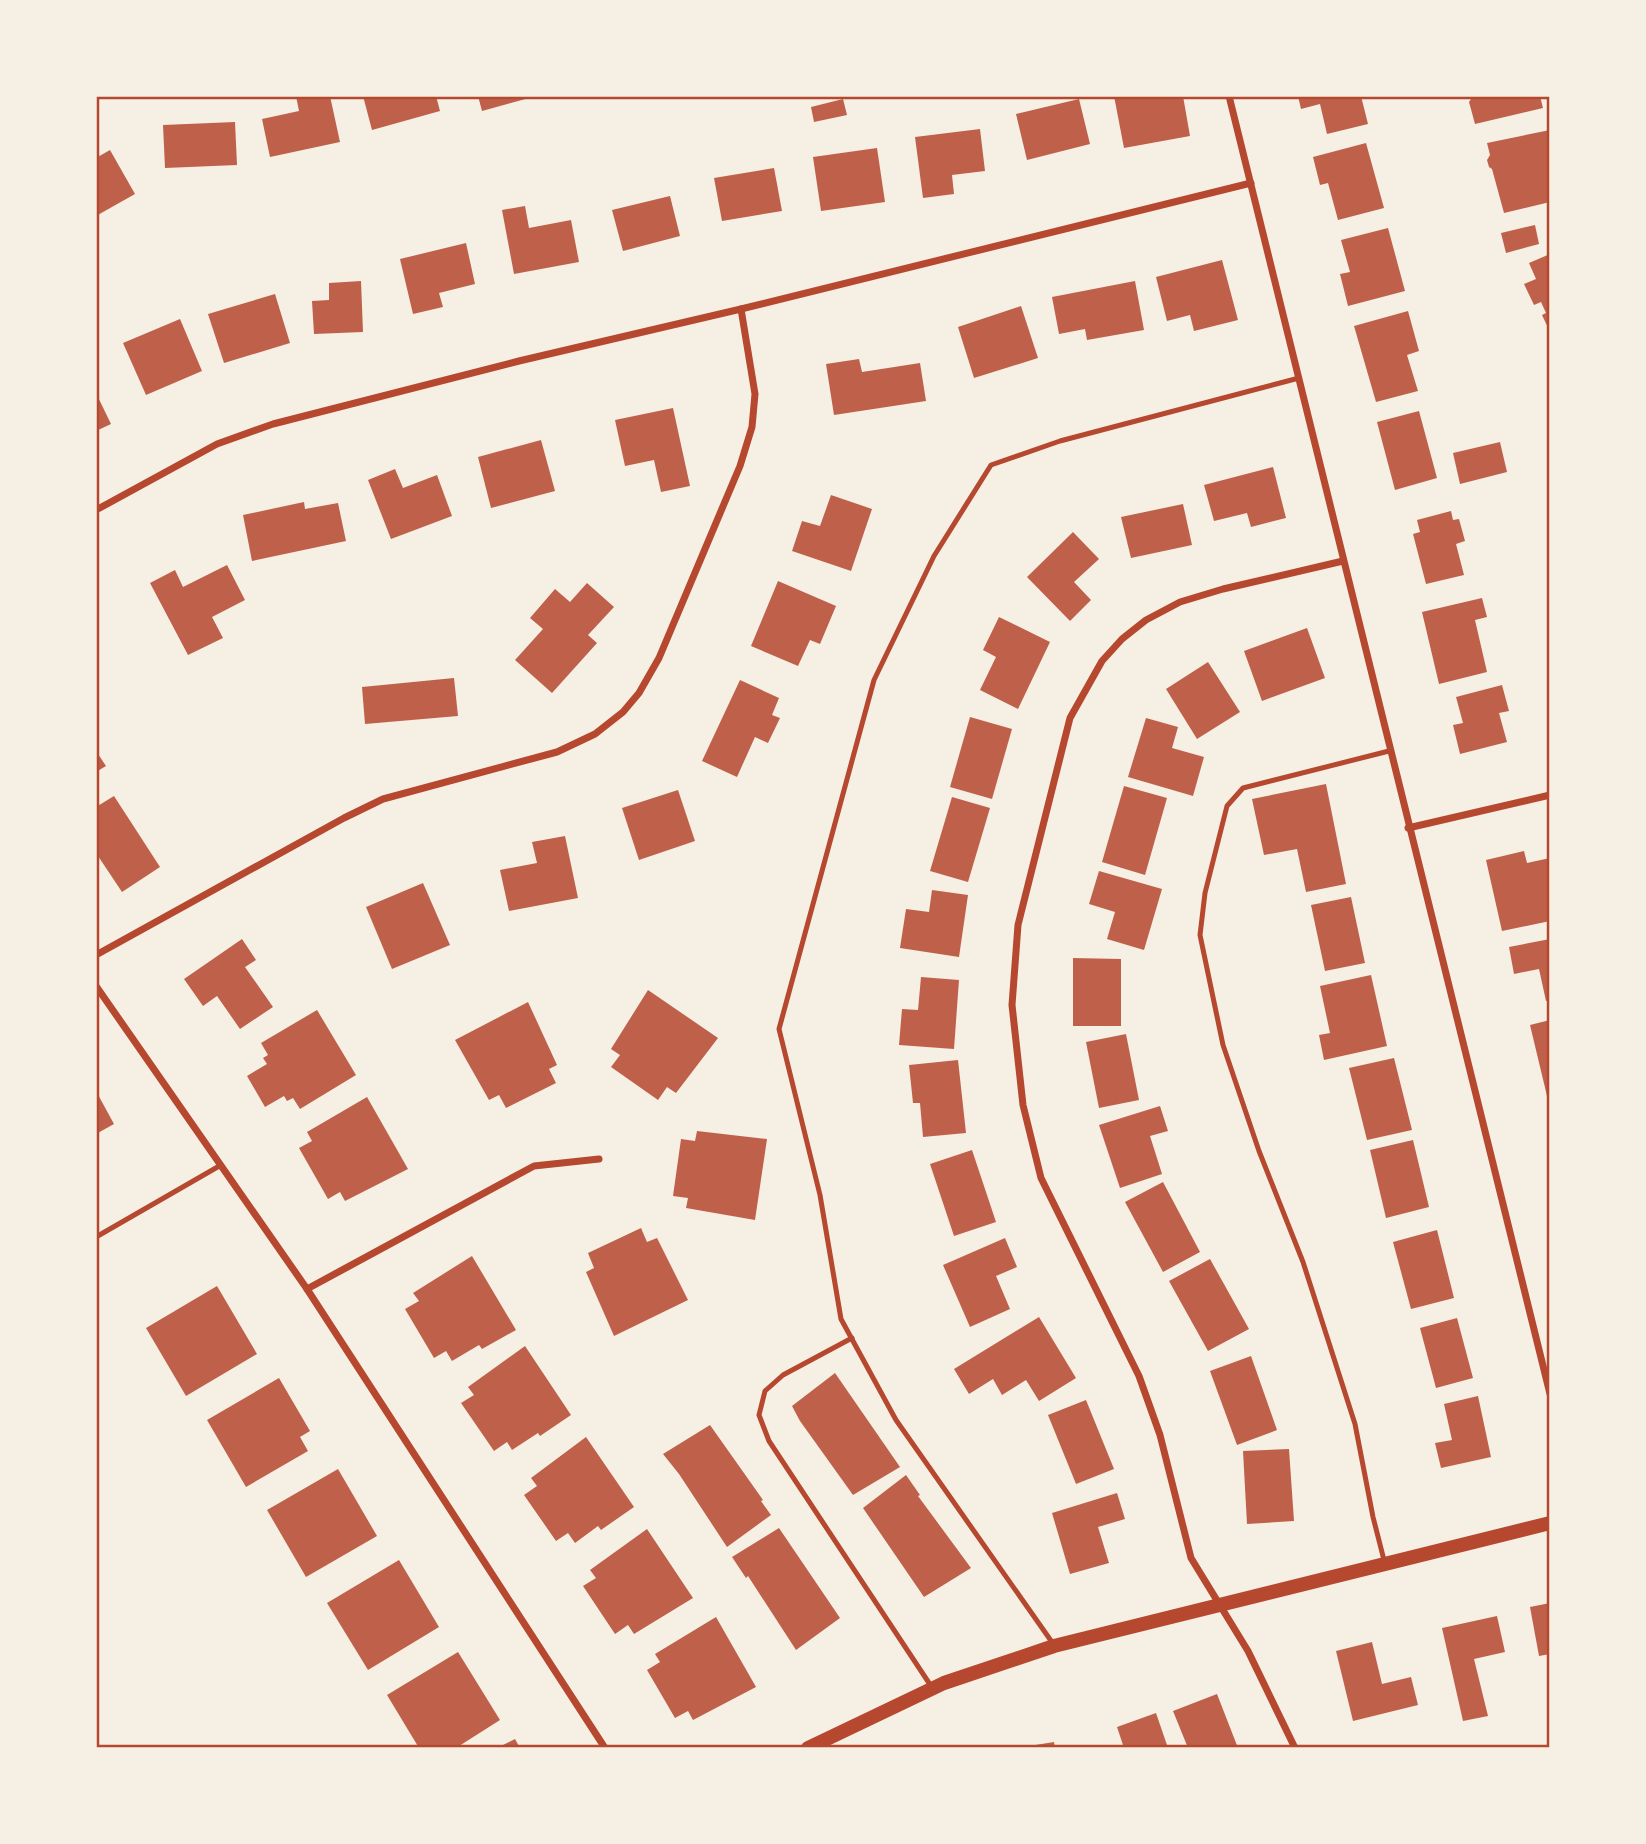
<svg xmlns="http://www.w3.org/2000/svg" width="1646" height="1844" viewBox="0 0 1646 1844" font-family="'Exo 2',sans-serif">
<rect width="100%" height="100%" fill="#f6efe4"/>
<g fill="#bf614a">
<polygon points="296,96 330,96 340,142 270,157 262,119 299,111"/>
<polygon points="363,96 436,96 440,111 372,130"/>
<polygon points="478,96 533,96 533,97 482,111"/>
<polygon points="1114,96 1183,96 1190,136 1124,148"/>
<polygon points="1298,96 1361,96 1368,124 1327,134 1320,104 1301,109"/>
<polygon points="1473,96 1540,96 1543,108 1475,124 1469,102"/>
<polygon points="843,99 847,115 814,122 811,107"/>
<polygon points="1079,99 1090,144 1027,160 1016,114"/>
<polygon points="235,122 237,165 165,168 163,125"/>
<polygon points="980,129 985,171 952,175 954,194 923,198 915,137"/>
<polygon points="1550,130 1550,202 1504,213 1492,169 1489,167 1487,160 1490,155 1487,143"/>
<polygon points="1366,143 1384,208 1338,220 1328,183 1320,185 1313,157"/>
<polygon points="877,148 885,202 821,211 813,157"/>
<polygon points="110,150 135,194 96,216 96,158"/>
<polygon points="774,168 782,211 722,221 714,178"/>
<polygon points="670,196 680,236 623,251 612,210"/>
<polygon points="525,206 529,228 571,220 579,262 514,274 502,210"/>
<polygon points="1535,225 1539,244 1506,253 1501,233"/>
<polygon points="1388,228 1405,291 1348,306 1340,274 1350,272 1341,240"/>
<polygon points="466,243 475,284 439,293 443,307 413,314 400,259"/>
<polygon points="1550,254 1550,332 1542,315 1546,313 1541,302 1534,305 1524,284 1536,279 1529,263"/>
<polygon points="1222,260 1238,320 1194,331 1190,315 1167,321 1156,277"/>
<polygon points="361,281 363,332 314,334 312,301 329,300 329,283"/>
<polygon points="1135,281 1144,330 1087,340 1085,329 1059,334 1052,297"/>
<polygon points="275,294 290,343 224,363 208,314"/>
<polygon points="1021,306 1038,358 974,378 958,327"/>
<polygon points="1408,311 1419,351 1407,355 1418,391 1376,402 1354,326"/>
<polygon points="180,319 202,371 146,395 123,343"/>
<polygon points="859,359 862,372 920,363 926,401 834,415 826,364"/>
<polygon points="96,393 111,424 96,431"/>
<polygon points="673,408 690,486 661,492 654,460 625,466 615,420"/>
<polygon points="1419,411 1437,478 1395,490 1377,422"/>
<polygon points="541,440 555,491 491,508 478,457"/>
<polygon points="1500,442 1507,472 1460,484 1453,453"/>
<polygon points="1273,467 1286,518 1251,527 1247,513 1214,521 1204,485"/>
<polygon points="395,469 403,488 437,475 452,516 391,539 368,480"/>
<polygon points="831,495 872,509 851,571 792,551 802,521 820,526"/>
<polygon points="304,502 305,509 338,503 346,541 252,561 243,515"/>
<polygon points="1183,504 1192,545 1131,558 1121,517"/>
<polygon points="1451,511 1453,520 1459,519 1465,541 1456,544 1464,575 1426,584 1413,534 1420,532 1417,520"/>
<polygon points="1073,532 1099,559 1074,582 1091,600 1070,621 1027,577"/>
<polygon points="227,565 245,600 212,617 223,638 188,655 150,583 175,570 183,587"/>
<polygon points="778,581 836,606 820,644 810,640 798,666 751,646"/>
<polygon points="587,583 614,607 588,635 597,643 552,693 515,660 543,629 530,618 555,589 570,602"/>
<polygon points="1482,598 1487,617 1475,620 1487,672 1439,684 1422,612"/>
<polygon points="999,617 1050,642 1018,709 980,690 996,657 983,650"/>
<polygon points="1307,628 1325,678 1262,701 1244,651"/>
<polygon points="1208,662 1240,712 1197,739 1166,689"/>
<polygon points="454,678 458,716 365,724 362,687"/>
<polygon points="740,680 779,698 772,715 780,718 768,743 755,737 737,777 702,761"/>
<polygon points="1502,685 1509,711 1499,713 1507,742 1460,754 1453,725 1463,723 1456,697"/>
<polygon points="970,717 1012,729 992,799 950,787"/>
<polygon points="1146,718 1178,727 1172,748 1204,757 1193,796 1128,777"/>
<polygon points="96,751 106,766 96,772"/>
<polygon points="1326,784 1346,884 1306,892 1297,849 1264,855 1252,799"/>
<polygon points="1124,786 1167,798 1145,875 1102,862"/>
<polygon points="678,790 695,841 639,860 622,808"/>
<polygon points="114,796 160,867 122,892 96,853 96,807"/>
<polygon points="952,797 990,808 968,882 930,871"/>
<polygon points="565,836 578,898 509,911 500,870 537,863 532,842"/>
<polygon points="1524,851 1527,863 1550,858 1550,921 1502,931 1486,860"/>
<polygon points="1099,871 1162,889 1144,950 1107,939 1115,912 1089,904"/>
<polygon points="423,883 450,945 392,969 366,907"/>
<polygon points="932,890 968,895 959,957 900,948 906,909 929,912"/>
<polygon points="1351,897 1365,963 1325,971 1311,905"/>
<polygon points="242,939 256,960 245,967 273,1007 240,1029 217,996 203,1006 184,979"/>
<polygon points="1550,939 1550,1000 1546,1001 1539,969 1514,974 1509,947"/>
<polygon points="1073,958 1121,959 1121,1026 1073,1026"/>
<polygon points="1371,975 1387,1046 1324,1060 1319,1035 1330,1033 1320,986"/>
<polygon points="921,977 959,980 954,1049 899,1045 902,1009 918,1010"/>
<polygon points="648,990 718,1038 676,1093 667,1087 658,1100 611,1067 620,1055 611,1049"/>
<polygon points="528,1002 557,1065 549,1069 556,1083 506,1108 499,1095 489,1100 455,1040"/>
<polygon points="317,1010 356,1075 300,1109 293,1098 287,1101 284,1096 265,1107 247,1076 267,1064 263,1058 268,1055 261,1043"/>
<polygon points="1550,1020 1550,1095 1547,1096 1530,1025"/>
<polygon points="1126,1034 1139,1100 1099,1108 1086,1042"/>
<polygon points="1394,1058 1412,1130 1367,1140 1349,1068"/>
<polygon points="958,1060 966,1133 923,1137 920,1103 913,1103 909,1065"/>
<polygon points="96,1091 114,1124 96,1134"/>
<polygon points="367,1097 408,1169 345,1201 340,1192 328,1199 299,1148 312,1141 307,1132"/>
<polygon points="1160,1106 1168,1131 1150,1136 1162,1174 1120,1188 1099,1125"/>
<polygon points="697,1131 767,1139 755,1220 686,1208 688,1198 673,1196 681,1139 695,1141"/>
<polygon points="1413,1140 1429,1207 1386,1218 1370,1150"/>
<polygon points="972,1150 996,1222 954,1236 930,1164"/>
<polygon points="1163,1182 1200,1252 1163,1272 1125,1202"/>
<polygon points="641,1228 647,1242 657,1238 688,1300 614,1336 586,1272 594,1268 588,1253"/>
<polygon points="1437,1230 1454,1298 1411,1309 1393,1242"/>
<polygon points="1005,1238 1017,1267 996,1276 1010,1309 970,1327 943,1265"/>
<polygon points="472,1256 516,1330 482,1349 479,1345 452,1361 446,1351 434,1358 405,1309 419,1301 413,1293"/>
<polygon points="1210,1259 1249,1329 1208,1351 1169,1281"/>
<polygon points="217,1286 257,1354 186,1396 146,1328"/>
<polygon points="1039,1317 1076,1378 1039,1401 1026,1380 1002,1395 993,1379 969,1394 954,1369"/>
<polygon points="1457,1318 1473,1378 1436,1388 1420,1328"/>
<polygon points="525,1346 571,1415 540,1436 538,1433 512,1450 507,1442 494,1451 461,1403 474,1395 468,1387"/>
<polygon points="1251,1356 1277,1430 1237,1445 1210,1371"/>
<polygon points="835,1373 900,1467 853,1495 800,1421 792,1406"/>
<polygon points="279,1378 310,1431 300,1437 308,1451 246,1487 207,1420"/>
<polygon points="1478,1396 1491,1457 1441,1468 1435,1443 1452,1440 1444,1404"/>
<polygon points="1086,1400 1114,1469 1076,1484 1048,1415"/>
<polygon points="710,1425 763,1500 761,1501 771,1515 727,1547 679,1474 663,1454"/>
<polygon points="586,1437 634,1507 601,1530 598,1526 575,1543 568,1533 556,1541 524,1495 537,1486 531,1478"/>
<polygon points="1289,1449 1294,1521 1247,1524 1243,1451"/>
<polygon points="338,1469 377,1536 306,1577 267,1510"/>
<polygon points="906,1475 920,1495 918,1496 971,1568 924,1597 863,1508"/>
<polygon points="1117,1493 1125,1519 1098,1527 1109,1563 1070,1574 1052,1513"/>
<polygon points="779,1528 840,1618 796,1650 748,1576 746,1578 732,1557"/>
<polygon points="647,1529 693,1598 634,1634 628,1625 615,1634 583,1586 596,1578 590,1570"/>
<polygon points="399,1560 439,1627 368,1670 327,1603"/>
<polygon points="1550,1603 1550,1654 1539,1656 1530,1607"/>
<polygon points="1497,1616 1505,1652 1474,1659 1488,1716 1463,1721 1442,1628"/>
<polygon points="716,1617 756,1687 693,1720 688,1711 675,1718 647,1670 660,1662 655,1654"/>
<polygon points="1372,1642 1382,1684 1411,1677 1418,1705 1353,1721 1336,1651"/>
<polygon points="458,1652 500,1720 456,1748 419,1748 387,1695"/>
<polygon points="1217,1694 1238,1748 1203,1748 1202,1745 1188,1748 1173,1711"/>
<polygon points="1156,1713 1168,1748 1124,1748 1117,1727"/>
<polygon points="515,1739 520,1748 497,1748"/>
<polygon points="1054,1742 1055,1748 1029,1748 1029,1746"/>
</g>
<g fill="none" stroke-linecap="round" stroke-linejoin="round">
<g stroke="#b5482f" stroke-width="5">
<polyline points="96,1237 221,1165"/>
<polyline points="852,1338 783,1375 765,1391 759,1415 769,1441 931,1686"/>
<polyline points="1385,1564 1373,1517 1355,1424 1303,1262 1259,1151 1223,1045 1200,935 1205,893 1227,806 1243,788 1389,751"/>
<polyline points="1054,1645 896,1420 841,1319 820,1195 779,1029 874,680 934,556 991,465 1060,441 1299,378"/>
</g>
<g stroke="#b5482f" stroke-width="7">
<polyline points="1229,96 1550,1394"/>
<polyline points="96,510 217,444 273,424 519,361 741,309 1251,183"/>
<polyline points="1408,828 1550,795"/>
<polyline points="96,955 344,818 383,799 557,752 595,734 623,712 639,693 659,658 740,466 752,427 755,394 741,309"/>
<polyline points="96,986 307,1289 605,1748"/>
<polyline points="307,1289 534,1166 599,1159"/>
<polyline points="1295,1748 1248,1651 1191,1558 1160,1435 1139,1376 1041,1178 1023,1105 1012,1005 1018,925 1070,718 1102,661 1122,639 1146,620 1180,602 1223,589 1343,561"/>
</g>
<polyline stroke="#b5482f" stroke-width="14" points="808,1748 944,1683 1054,1646 1550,1523"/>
</g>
<rect width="1646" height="1844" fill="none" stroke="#f6efe4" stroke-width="196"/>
<rect x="98" y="98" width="1450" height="1648" fill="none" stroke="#b5482f" stroke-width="2.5"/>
</svg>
